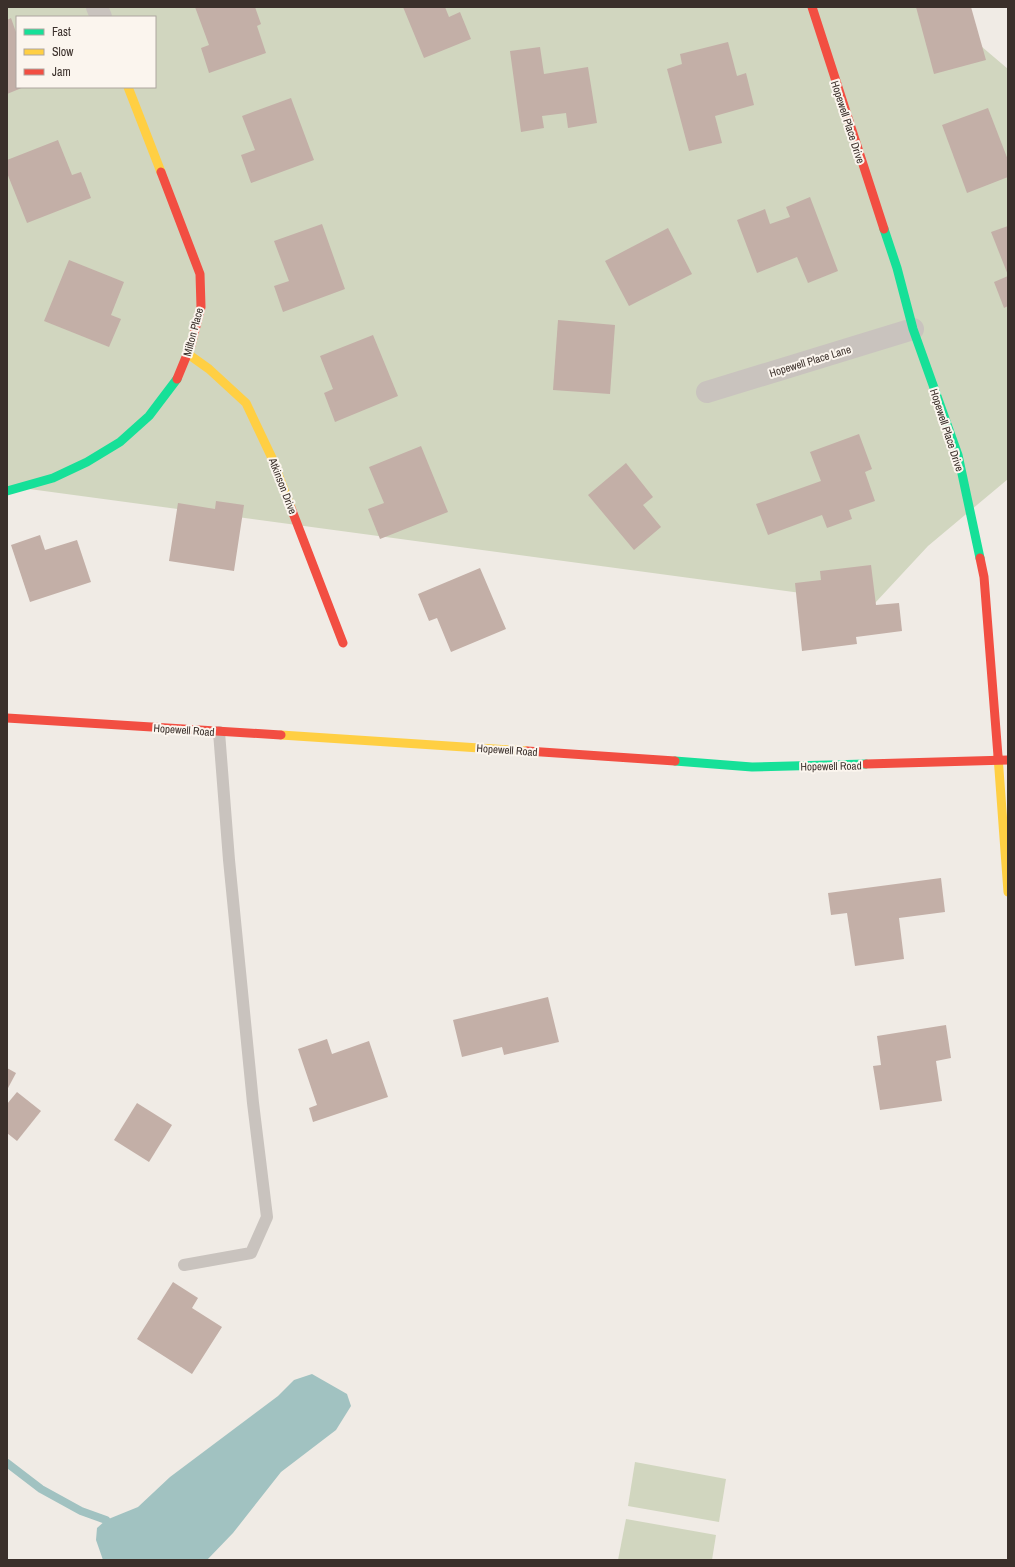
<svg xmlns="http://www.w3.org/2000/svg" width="1015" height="1567" viewBox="0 0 1015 1567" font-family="'Archivo Narrow',sans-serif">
<rect width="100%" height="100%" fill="#f0ebe5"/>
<g fill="#d1d6bf" fill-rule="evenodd">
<path d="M7,7h928l73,62v410l-80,67 -53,57 -868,-117zM17,17h138v70h-138z"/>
<polygon points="635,1462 726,1479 719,1522 628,1506"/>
<polygon points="626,1519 716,1535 712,1560 618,1560"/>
</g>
<polygon fill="#a1c2c1" points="312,1374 347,1394 351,1406 336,1430 281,1472 233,1533 207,1560 103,1560 96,1540 97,1528 106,1520 138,1507 170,1477 278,1396 294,1380"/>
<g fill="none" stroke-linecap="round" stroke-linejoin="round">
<polyline stroke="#a1c2c1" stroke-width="8" points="7,1463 41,1489 81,1511 106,1520"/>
</g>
<g fill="#c3afa7">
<polygon points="195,7 255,7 261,24 257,26 266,53 209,73 201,48 209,45"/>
<polygon points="403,7 445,7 449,17 460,12 471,39 424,58"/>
<polygon points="916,7 971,7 986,60 934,74"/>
<polygon points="11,18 17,35 17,87 24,87 7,94 7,20"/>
<polygon points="728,42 737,76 746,73 754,105 715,116 722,143 689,151 667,69 682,64 680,54"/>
<polygon points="540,47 544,74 588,67 597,123 568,128 566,113 542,116 544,128 521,132 510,51"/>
<polygon points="291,98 314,160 251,183 241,155 255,150 242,116"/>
<polygon points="988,108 1008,160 1008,177 967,193 942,125"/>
<polygon points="58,140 72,175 81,172 91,198 27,223 7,173 7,160"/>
<polygon points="810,197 838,271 808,283 797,257 757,273 737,220 765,209 770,224 790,217 786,207"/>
<polygon points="322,224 345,289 283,312 274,286 289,281 274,241"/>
<polygon points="1008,226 1008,275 991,232"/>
<polygon points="668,228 692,274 629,306 605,261"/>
<polygon points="69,260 124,282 111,315 121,319 109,347 44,321"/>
<polygon points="1008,276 1008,306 1004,308 994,282"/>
<polygon points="558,320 615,325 610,394 553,390"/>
<polygon points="373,335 398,396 335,422 324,393 333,389 320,356"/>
<polygon points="859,434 872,469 865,472 875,501 849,510 852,519 827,528 822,515 768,535 756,504 821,481 810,452"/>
<polygon points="421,446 448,512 380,539 368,509 384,503 369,467"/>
<polygon points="626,463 653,497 643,505 661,527 634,550 588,495"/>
<polygon points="216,501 244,505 234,571 169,561 178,503 215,509"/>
<polygon points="40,535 45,550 77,540 91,582 30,602 11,545"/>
<polygon points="871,565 876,605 899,603 902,631 856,637 857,644 802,651 795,583 821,580 820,571"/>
<polygon points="480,568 506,629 451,652 437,618 429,621 418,594"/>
<polygon points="941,878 945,912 899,918 904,959 855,966 847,913 831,915 828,893"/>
<polygon points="548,997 559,1042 504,1055 502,1047 462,1057 453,1020"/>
<polygon points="946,1025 951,1058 936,1061 942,1101 880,1110 873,1066 881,1065 877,1036"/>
<polygon points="327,1039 332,1054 369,1041 388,1097 313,1122 309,1108 317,1105 298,1049"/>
<polygon points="7,1068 16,1073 7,1090"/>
<polygon points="17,1092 41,1111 17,1141 7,1133 7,1104"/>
<polygon points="137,1103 172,1125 149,1162 114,1140"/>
<polygon points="173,1282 198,1298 192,1308 222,1327 192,1374 137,1339"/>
</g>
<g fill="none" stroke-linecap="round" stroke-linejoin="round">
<polyline stroke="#c9c3be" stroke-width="12" points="184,1265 251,1253 267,1217 253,1103 229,860 219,732"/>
<g stroke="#c9c3be" stroke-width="22">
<polyline points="97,7 101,17"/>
<polyline points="707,392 913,329"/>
</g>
<g stroke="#16e098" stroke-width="9">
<polyline points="884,229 897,268 913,329 958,455 980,558"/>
<polyline points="7,491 53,478 87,462 120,442 149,416 177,379"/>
<polyline points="675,761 752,767 866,764"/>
</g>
<g stroke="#ffcf43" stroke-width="9">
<polyline points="128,87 161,172"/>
<polyline points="188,354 209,369 246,403 272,458 291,508"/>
<polyline points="281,735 527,751"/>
<polyline points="998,756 1008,892"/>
</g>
<g stroke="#f24e42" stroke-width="9">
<polyline points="812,7 884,229"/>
<polyline points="161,172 200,274 201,307 191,345 177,379"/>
<polyline points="291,508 343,643"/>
<polyline points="980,558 984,577 998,756"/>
<polyline points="7,718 281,735"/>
<polyline points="527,751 675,761"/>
<polyline points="866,764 1008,760"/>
</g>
</g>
<g text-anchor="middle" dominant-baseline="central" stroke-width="4" stroke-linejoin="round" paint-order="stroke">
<g font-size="11" fill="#3b302b" stroke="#fbf5ee">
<text transform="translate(848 122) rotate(72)">Hopewell Place Drive</text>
<text transform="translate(193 332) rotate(-75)">Milton Place</text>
<text transform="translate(810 361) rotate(-17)">Hopewell Place Lane</text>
<text transform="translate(947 430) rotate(72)">Hopewell Place Drive</text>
<text transform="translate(283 486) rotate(69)">Atkinson Drive</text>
<text transform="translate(184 730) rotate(4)">Hopewell Road</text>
<text transform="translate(507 750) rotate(4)">Hopewell Road</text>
<text transform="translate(831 766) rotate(-1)">Hopewell Road</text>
</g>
</g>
<rect width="1015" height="1567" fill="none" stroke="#3b302b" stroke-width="16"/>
<rect x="16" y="16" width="140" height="72" fill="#fbf5ee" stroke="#aea6a0"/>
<rect x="24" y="29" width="20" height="6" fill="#16e098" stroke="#aea6a0"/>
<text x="52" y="36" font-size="12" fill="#3b302b">Fast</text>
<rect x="24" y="49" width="20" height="6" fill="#ffcf43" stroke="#aea6a0"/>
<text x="52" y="56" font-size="12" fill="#3b302b">Slow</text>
<rect x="24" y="69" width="20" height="6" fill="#f24e42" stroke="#aea6a0"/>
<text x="52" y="76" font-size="12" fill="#3b302b">Jam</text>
</svg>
